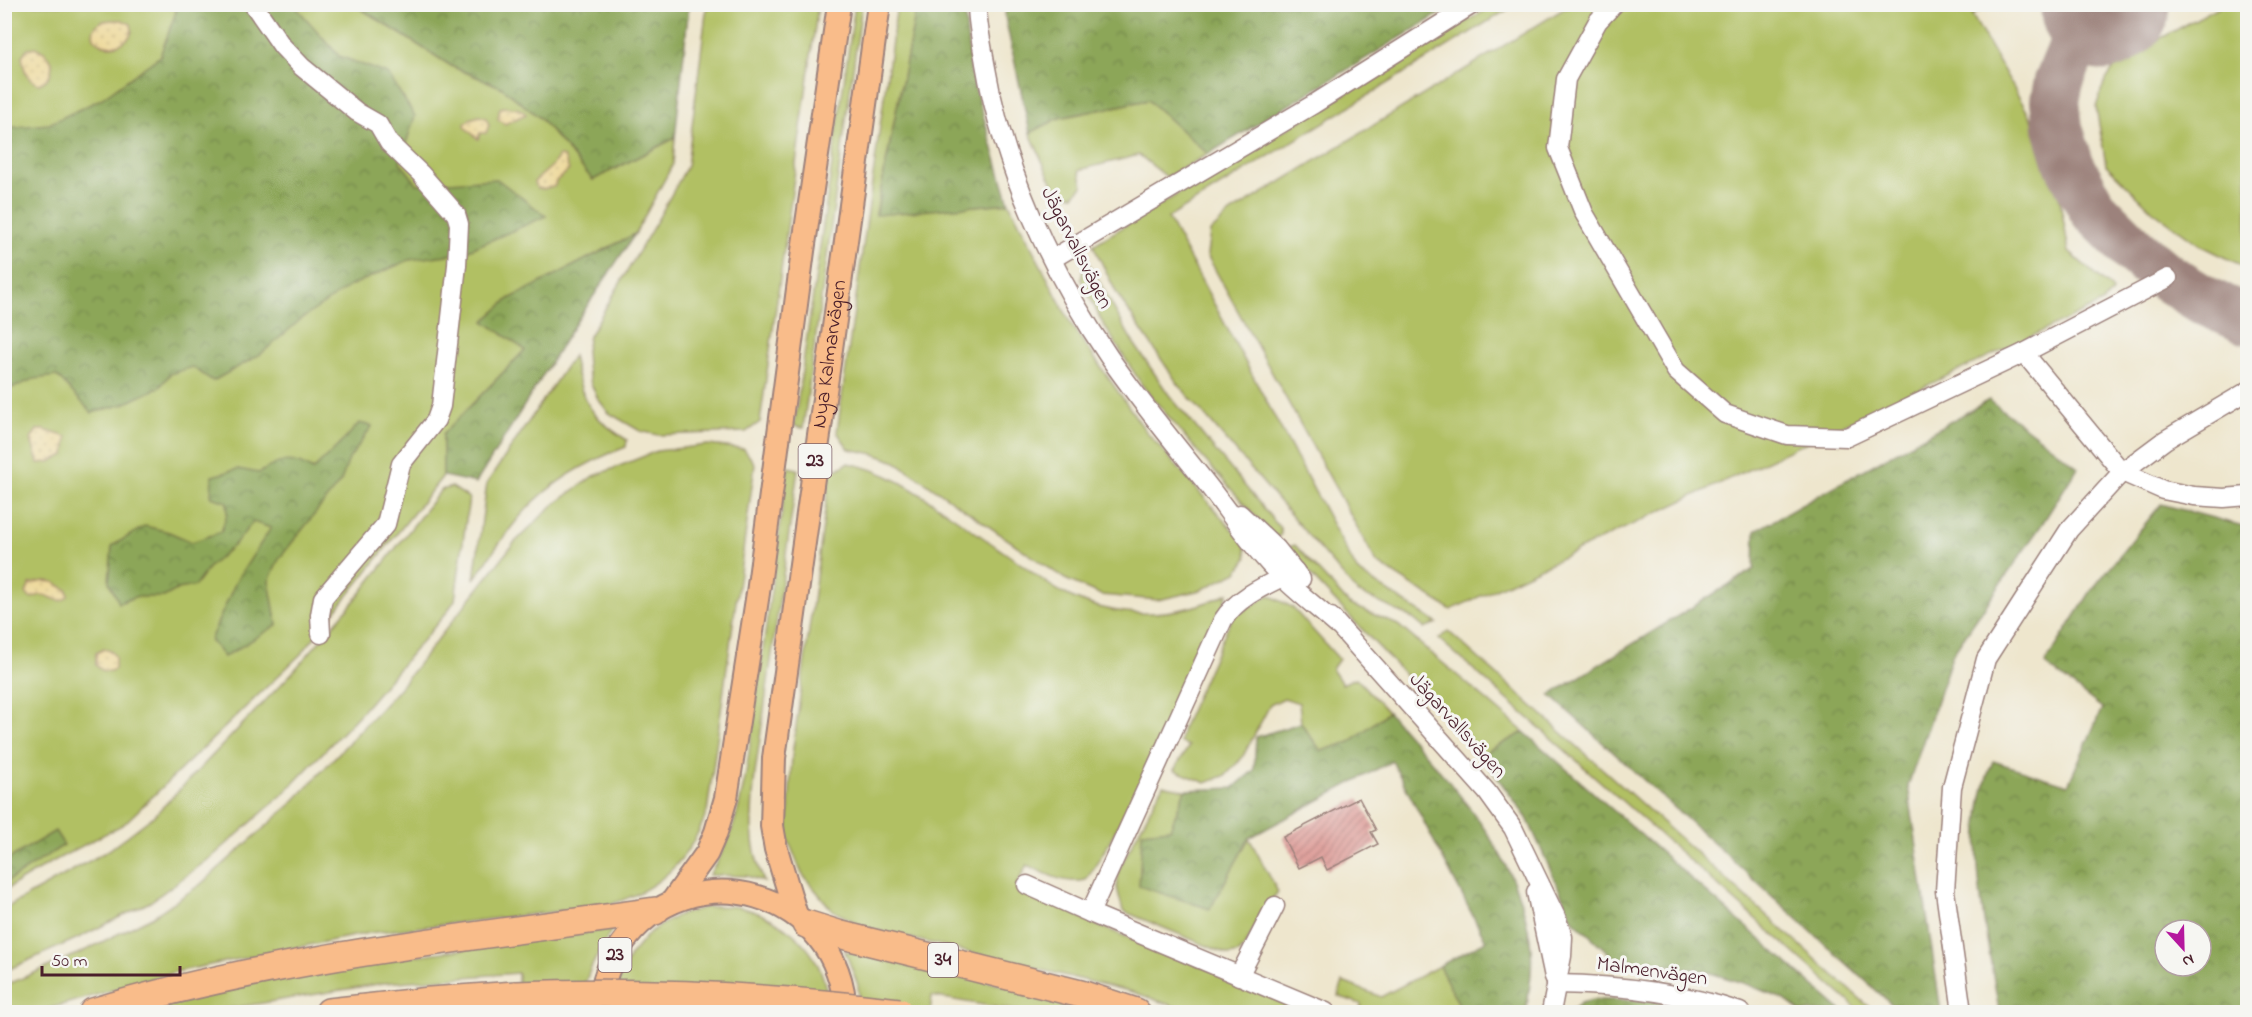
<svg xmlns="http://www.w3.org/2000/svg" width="2252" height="1017" viewBox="0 0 2252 1017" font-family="'Indie Flower',sans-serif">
<defs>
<pattern id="forest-crowns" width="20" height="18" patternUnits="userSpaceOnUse" patternTransform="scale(1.5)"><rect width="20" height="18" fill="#8ca659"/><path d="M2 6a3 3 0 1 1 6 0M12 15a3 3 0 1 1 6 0" fill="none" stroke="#74874a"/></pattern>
<pattern id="sand-dots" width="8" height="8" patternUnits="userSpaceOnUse" patternTransform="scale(1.5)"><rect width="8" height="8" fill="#eeda9e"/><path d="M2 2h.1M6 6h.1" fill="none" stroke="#cebb88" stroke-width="1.8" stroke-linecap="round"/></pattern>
<pattern id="building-hatch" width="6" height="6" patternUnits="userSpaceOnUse" patternTransform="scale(1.5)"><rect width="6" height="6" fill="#dd9a95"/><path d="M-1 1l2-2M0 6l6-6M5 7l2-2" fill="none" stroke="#b57d7a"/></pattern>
</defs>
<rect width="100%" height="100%" fill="#f6f6f2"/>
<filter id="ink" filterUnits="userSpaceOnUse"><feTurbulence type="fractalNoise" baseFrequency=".0167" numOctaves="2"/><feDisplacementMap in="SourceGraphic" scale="12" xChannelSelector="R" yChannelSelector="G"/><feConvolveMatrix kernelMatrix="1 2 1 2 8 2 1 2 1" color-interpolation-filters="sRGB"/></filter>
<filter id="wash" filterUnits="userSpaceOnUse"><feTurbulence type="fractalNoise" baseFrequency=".008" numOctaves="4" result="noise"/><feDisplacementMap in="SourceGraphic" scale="24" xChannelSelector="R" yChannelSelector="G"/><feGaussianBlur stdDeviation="1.35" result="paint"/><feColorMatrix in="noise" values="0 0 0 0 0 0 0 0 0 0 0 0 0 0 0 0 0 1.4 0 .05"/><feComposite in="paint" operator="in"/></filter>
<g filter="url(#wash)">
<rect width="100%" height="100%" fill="#eee6cd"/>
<g fill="#b1c063" stroke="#7e7047" stroke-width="1.5">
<polygon points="1991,4 1972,15 2052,155 2069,252 2110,287 2112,292 2104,302 1451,610 1377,563 1207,255 1210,232 1230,213 1570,5"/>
<polygon points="4,5 355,5 453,67 501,87 540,118 593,180 675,138 673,164 635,234 509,299 484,321 525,350 443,434 443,476 302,653 124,824 50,863 5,890"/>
<polygon points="707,5 818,5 760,422 746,432 658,435 640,431 609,413 598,399 591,384 587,367 586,350 589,336 658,219 687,166"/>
<polygon points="855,5 862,5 803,428 794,426"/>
<polygon points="897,5 917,5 876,214 1009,203 1072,326 1145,430 1245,544 1247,558 1237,572 1201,590 1158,600 1101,595 1065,579 896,462 874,454 849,449 837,432"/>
<polygon points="1494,5 1515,5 1168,218 1358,572 1437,623 1424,628 1412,618 1357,592 1178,384 1117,294 1093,245"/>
<polygon points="2222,5 2247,5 2247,268 2200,245 2153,211 2106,165 2096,107 2104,83 2116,65 2128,56"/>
<polygon points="1148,100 1208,154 1167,177 1139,155 1079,170 1083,185 1074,195 1059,195 1047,172 1030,133 1059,118"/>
<polygon points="1086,258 1131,339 1169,395 1280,528 1281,534 1278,537 1273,536 1203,458 1142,385 1102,322 1081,280"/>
<path d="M573,356c9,44 15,60 54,84l-1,7c-38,14 -74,34 -102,65 -18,20 -34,45 -50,67l13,-96z"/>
<path d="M708,445l36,4 11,15 -48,348c-19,51 -51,81 -104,94l-234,27 -194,39 -138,40h-32l-1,-26 78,-34 70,-35 49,-33 89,-79 107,-114 117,-148 38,-37 40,-29 65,-26z"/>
<path d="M848,463c37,7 67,27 97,48 26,18 53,37 79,55 12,9 24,19 37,26 53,28 114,28 167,1 -18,48 -42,95 -65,141 -24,50 -46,100 -77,146 -22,5 -39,-6 -59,-15l-10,19 77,40 224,88h-128l-57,-20 -269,-65 -32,-17 -30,-36 -15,-37 5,-81 38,-282z"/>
<path d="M788,467l10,2 -43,305c-4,42 -7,67 9,108l-17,-6 -38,-1c23,-35 29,-61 37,-102z"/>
<polygon points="452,487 469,498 455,600 447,612 358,716 282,795 213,856 150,902 78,938 5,971 4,909 109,850 155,815 292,673 356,599 441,490"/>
<polygon points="1295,545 1349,604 1398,625 1524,732 1481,755 1285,548"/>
<polygon points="1269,595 1292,607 1339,659 1332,669 1342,684 1356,678 1388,712 1350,742 1321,751 1301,723 1299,703 1284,698 1270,705 1242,758 1226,775 1206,783 1174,770 1189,746 1180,742 1183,727 1232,617"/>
<polygon points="1448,631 1875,1012 1861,1012 1439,639"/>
<polygon points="1163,785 1185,790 1170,829 1210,909 1249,838 1278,892 1261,912 1247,943 1239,953 1229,955 1123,911 1117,888 1119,869"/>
<path d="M706,907c10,0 22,-2 33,0 39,9 77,37 86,78 3,9 3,18 5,27h-216l3,-28 13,-28 20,-24 26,-16z"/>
<path d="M612,929c-16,28 -31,51 -31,83h-63v-39l-134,10 -176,29h-82l156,-38z"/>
<polygon points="845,951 948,972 1112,1012 1024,1012 932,996 930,1012 860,1012 858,985"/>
<polygon points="1439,966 1463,1012 1360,1012 1361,1004 1338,996 1343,982 1381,997"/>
</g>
<g fill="url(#forest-crowns)" stroke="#6b6242" stroke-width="1.5" fill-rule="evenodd">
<polygon points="292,4 296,7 339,56 388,74 415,116 400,162 417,184 497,179 546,216 462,253 409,260 350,286 300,320 261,354 213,381 192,367 170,374 160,387 124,404 92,413 57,376 34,379 5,391 5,128 49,124 101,99 160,56 176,12 174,5"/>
<polygon points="355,5 689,5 675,138 593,180 540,118 501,87 453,67"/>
<polygon points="917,5 964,5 971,74 1009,203 876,215"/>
<polygon points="1006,5 1006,4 1454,5 1208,154 1148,100 1059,118 1030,133 1005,17"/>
<polygon points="635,234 571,330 476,483 443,476 443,434 525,350 484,321 509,299"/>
<polygon points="1989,400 2078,467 2042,524 1953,653 1908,786 1941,1012 1900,1012 1550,695 1754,569 1755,531"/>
<path d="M359,423l13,3 -23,33 -8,22 -62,78 -10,22 8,44 -53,32 -14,-17 26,-59 35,-53 -18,-6 -19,23 -25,22 -14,19 -17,3 -14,8h-29l-16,6 -10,-21 3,-36 33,-20 24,6 23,10 29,-10 6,-18v-12l-16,-5 1,-21 26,-7 21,4c20,-13 32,-17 54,-3l32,-31z"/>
<path d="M2161,504l86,23v485h-248c-11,-77 -39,-177 -6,-251l75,24 34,-77 -57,-44 46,-73zM2165,930h36v36h-36z"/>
<path d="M1388,712c60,69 133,140 143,236 2,21 -2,44 -5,64h-63l-24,-46 47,-25 -94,-180 -143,77 -39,71 -71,-23 3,-54 28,-3 15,-39 48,-2 21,-18 2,-33 45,-14 20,28 29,-9z"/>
<polygon points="1524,732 1843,1012 1801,1012 1785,1000 1749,985 1704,971 1613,957 1573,920 1527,818 1481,755"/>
<polygon points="55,831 64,845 5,883 5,858 7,860"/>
<polygon points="1593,1000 1652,1000 1707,1012 1570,1012 1581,1003"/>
</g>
<g fill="url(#sand-dots)" stroke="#9c7c64" stroke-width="1.5">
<path d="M122,20l9,4c2,7 1,11 -5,16 -17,15 -45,-2 -27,-17 5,-4 16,-3 23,-3z"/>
<path d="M35,47l9,5 8,9c0,12 -2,18 -13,23 -14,-5 -15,-15 -17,-28l5,-7z"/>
<polygon points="505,107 519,109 526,114 505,124 498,119 500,108"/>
<polygon points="479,116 486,118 489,125 486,133 480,133 478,139 466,128 465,124 470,119"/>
<polygon points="559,156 564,157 569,170 556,181 555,186 543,189 537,188 534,182 552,166"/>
<polygon points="37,430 44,430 67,437 65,455 49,462 38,463 31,439"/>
<path d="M44,581l10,1 13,8 1,6c-10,11 -16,-2 -28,-1 -3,1 -6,3 -10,3l-4,-5 4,-9z"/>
<path d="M104,649l6,2 5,5v13c-8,4 -13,3 -19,-4v-12z"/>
</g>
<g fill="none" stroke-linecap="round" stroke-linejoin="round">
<polyline stroke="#9c827c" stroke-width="50" points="2102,9 2086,23 2076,40 2059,81 2055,101 2058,128 2069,164 2093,209 2134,250 2168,278 2205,301 2248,320"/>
<polyline stroke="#9c827c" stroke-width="123" points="2102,9 2109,4"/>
</g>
<g id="blocks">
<polygon fill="url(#building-hatch)" points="1359,798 1376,830 1371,832 1378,844 1327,870 1321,857 1299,868 1283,837"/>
</g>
</g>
<g filter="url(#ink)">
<use href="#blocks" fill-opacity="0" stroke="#9c827c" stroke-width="1.5"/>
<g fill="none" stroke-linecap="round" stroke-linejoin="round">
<g stroke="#9c827c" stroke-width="21">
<g id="minor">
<polyline points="253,4 282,46 302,67 357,112 378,124 389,143 421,174 456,214 459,224 457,265 441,406 436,420 401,464 386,524 323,598 320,615 321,634"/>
<path d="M977,4c0,20 5,40 8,59 17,102 66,209 124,294 29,42 62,82 94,122 21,26 39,54 61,79 21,25 48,45 73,67"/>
<polyline points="1614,4 1598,21 1566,79 1558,148 1584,213 1676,371 1725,414 1787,435 1847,437 2024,353 2168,278"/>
<polyline points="1052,259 1314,104 1473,4"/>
<polyline points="2024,353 2122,472 2163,490 2194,496 2224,498 2248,496"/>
<polyline points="1240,514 1277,549 1301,579"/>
<path d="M1295,571c-26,13 -56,24 -72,49l-133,293 236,99"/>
<polyline points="1331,617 1487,792 1513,828 1556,917 1563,937 1562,956 1551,1012"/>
<polyline points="1027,885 1090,913"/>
<polyline points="1536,892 1554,977"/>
<polyline points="1239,976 1275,906"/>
<path d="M1556,984c62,1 125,8 184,28"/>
<polyline points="1962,1012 1945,891 1952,787 1986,659 2069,530 2122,472 2165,440 2248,391"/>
</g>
</g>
<g stroke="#9c827c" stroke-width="26">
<g id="major">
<polyline points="672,902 707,853 716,832 726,798 758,593 803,251 839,4"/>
<path id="s1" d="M796,915l-20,-66 -4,-23 2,-68 105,-754"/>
<path d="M600,1012c0,-22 7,-46 20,-65 68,-100 221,-56 225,65"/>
</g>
</g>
<g stroke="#9c827c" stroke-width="30">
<g id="highway">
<polyline points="806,924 838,934 1081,994 1136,1012"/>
<path d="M93,1012c183,-55 373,-74 562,-101"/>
<polyline points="329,1012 430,1001 516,995"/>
</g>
</g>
<use href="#minor" stroke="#fff" stroke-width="18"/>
<use href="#major" stroke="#f9bc8a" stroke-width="22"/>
<use href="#highway" stroke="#f9bc8a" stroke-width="27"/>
<g stroke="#9c827c" stroke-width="30" stroke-linecap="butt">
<path id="highway-bridge" d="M516,995c131,-5 253,1 383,17"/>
</g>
<use href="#highway-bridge" stroke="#f9bc8a" stroke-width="27"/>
</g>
</g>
<g text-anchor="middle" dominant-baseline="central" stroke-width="6" stroke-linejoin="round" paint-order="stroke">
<g fill="#f6f6f2" stroke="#7e6067" stroke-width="1.5">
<rect x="798.5" y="444" width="33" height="34" rx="4.5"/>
<rect x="598.5" y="938" width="33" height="34" rx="4.5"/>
<rect x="928" y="943" width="30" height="34" rx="4.5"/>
</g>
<g font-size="20" font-weight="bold" fill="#4a1f2b">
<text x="815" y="461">23</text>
<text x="615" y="955">23</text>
<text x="943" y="960">34</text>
</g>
<g font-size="21" fill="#4a1f2b" stroke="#f6f6f2">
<text transform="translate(1076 248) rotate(63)">Jägarvallsvägen</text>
<text stroke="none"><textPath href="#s1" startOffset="568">Nya Kalmarvägen</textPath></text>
<text transform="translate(1457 726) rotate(48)">Jägarvallsvägen</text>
<text transform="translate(1652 972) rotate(8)">Malmenvägen</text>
</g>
</g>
<rect width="2252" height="1017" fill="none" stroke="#f6f6f2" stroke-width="24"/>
<g transform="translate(2183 948) rotate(158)"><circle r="28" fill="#f6f6f2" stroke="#b1a0a2" stroke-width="1.5"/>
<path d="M0-4.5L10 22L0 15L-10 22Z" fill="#b5179e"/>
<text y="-9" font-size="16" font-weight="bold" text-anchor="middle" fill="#4a1f2b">N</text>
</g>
<path d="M42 966v9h138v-9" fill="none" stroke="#4a1f2b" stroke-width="3"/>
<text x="51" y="966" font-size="18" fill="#4a1f2b" stroke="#f6f6f2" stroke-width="4.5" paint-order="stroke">50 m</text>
</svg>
